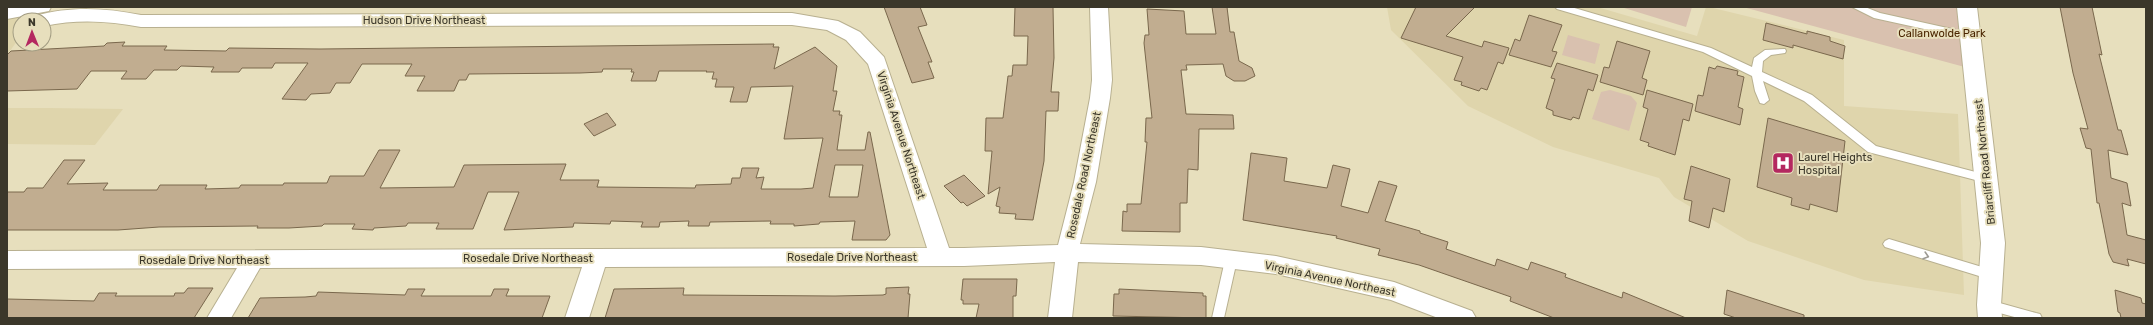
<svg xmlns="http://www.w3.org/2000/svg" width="2153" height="325" viewBox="0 0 2153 325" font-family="Rubik,sans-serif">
<rect width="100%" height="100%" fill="#e7dfbd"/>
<g fill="#dfd5ac">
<polygon points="7,7 52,7 36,20 20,20 20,37 7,55"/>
<polygon points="1387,7 1597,7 1697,36 1706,7 1709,7 1844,40 1844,106 1958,114 1964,295 1864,280 1748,241 1674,197 1659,178 1553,147 1468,106 1391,30"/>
<polygon points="7,108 48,108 123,109 95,145 7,144"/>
</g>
<g fill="#d9c1af">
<polygon points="1621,7 1692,7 1686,27"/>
<polygon points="1743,7 1966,7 1972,69"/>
<polygon points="1568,35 1600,44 1595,64 1562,55"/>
<polygon points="1610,90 1631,96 1637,103 1629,131 1592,119 1601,92"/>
</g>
<g fill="#c1ad90" stroke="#7a684d" fill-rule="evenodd">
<polygon points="884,7 920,7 927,25 918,27 932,62 928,62 934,78 912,83"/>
<polygon points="1015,7 1053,7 1054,58 1051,92 1059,92 1058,111 1046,111 1044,161 1033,220 1015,219 1016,214 999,213 1000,207 996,206 1000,187 988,194 992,151 985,151 986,118 1003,118 1008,76 1012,76 1013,65 1027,65 1028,36 1014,36"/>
<polygon points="1212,7 1227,7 1230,32 1234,32 1239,61 1252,68 1255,76 1245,81 1234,81 1226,76 1223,64 1186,65 1187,70 1181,70 1186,114 1233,115 1234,129 1199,129 1198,170 1188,169 1187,203 1180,203 1180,232 1122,231 1123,211 1127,212 1127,204 1141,204 1147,142 1145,142 1146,118 1152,118 1144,43 1145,35 1149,35 1147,9 1184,11 1186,34 1216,34"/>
<polygon points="1416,7 1475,7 1446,36 1482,47 1484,41 1509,48 1503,64 1498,62 1487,90 1481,88 1479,91 1461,85 1462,82 1454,80 1463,57 1401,38"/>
<polygon points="2060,7 2092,7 2102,55 2099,54 2118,130 2121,130 2128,155 2108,150 2111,178 2127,183 2131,206 2122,203 2127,235 2146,240 2146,264 2127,259 2129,266 2113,262 2109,254 2099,203 2097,203 2091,149 2086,148 2080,128 2088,129 2073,73"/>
<polygon points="1529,15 1562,25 1552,51 1557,52 1551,67 1509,55 1515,39 1520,41"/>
<polygon points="1766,23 1807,34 1807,31 1830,37 1830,41 1845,46 1843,59 1793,45 1793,48 1763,40"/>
<polygon points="1617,41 1650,51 1642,78 1647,80 1643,95 1600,82 1604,67 1609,68"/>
<path d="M125,42l-3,4h45l-3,4 62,1 3,-3 91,1 454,-5 -1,3h6l-5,22 41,-22 22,19 -4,25h4l-4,20h7l-1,4h3l-5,35h28l3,-18h2l20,103 -4,5h-34l3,-19 -35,1 -1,2 -25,2v-2h-24l1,-3 -61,1 -1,4h-21l1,-5 -29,1 -1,5h-18l2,-5 -32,-1 -1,3 -36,-1 -1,4 -69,3 15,-38h-31l-15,37h-37l3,-6h-31l-2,3 -32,2 -1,2 -21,-1 3,-5h-31l-2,2 -33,2h-32l1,-2 -99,1 -41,3h-111v-38h17l3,-4h16l21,-28h21l-18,24 41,-1 -5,7h54l3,-5h47l-2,4 34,-1 2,-3h42l1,-2h43l3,-7h34l15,-26h21l-20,38 74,-1 10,-22 102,-1 -6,16h39l-2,7 98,1 1,-3 35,-1 1,-6h8l2,-10h17l-3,10 8,-1 -3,12h40l12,-1 10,-50 -39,1 9,-53 -42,1 -4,15h-17l4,-15h-19l2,-8h-5l2,-7h-8l1,-1h-48l-3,10h-25l3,-9h-3l1,-3h-29l-1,3 -22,1 -111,1 -3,6h-7l-5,11h-37l8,-15h-20l7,-12h-50l-12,19h-14l-6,10 -19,1 -5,6 -24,-1 26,-36h-33l-3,5h-30l-3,4h-28l3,-5 -33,-1 -4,4h-23l-8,9h-25l6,-8h-36l-14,18 -70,2v-36l4,-4 93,-5 3,-3zM835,165h28l-5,32h-29z"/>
<polygon points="1557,63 1598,75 1593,91 1588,89 1579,119 1573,117 1571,120 1553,115 1553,111 1546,108 1555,79 1551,78"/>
<polygon points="1717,66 1738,71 1737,75 1744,77 1738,107 1743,109 1740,125 1695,111 1698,95 1703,96 1709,67 1715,69"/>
<polygon points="1647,90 1693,104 1689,121 1683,119 1675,155 1648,146 1649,143 1640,140 1648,109 1643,107"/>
<polygon points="607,113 616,125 594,136 584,124"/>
<polygon points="1768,118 1845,141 1837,212 1810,204 1809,210 1791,205 1792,198 1757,187"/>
<polygon points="1251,153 1287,158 1284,181 1327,188 1333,165 1350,169 1341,206 1368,213 1379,181 1397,186 1385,221 1420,231 1420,233 1448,242 1446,249 1495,266 1497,259 1528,270 1531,262 1566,274 1565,277 1622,298 1623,292 1686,318 1554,318 1510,301 1511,297 1419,265 1378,255 1380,249 1336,238 1337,236 1243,220"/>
<polygon points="1691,166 1730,179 1724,212 1713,208 1709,228 1689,221 1692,201 1684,199"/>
<polygon points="964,175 985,196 967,206 963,202 961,203 944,186"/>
<polygon points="963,279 1017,279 1016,296 1013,296 1013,318 976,318 979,304 963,304 963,300 961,300"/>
<polygon points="909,287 908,294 910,294 908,318 605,318 614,289 684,288 683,295 835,296 883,295 886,294 886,288"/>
<polygon points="188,288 213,288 194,318 7,318 7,299 94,301 99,293 117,293 115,296 174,296 175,293 184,293"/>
<polygon points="408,289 425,289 421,296 491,296 494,289 509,289 506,296 550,296 542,318 248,318 260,298 305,297 316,296 318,292 405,295"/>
<polygon points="1119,289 1203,293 1203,296 1206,296 1206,318 1113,316 1114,294 1119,294"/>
<polygon points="1727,290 1804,315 1804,318 1736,318 1724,314"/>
<polygon points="2115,290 2141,298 2142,303 2146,304 2146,318 2121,318 2120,313 2118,312"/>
</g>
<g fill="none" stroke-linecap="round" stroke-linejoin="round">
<g stroke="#b8b090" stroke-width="2">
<g id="service">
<polygon points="1555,7 1571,7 1711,48 1752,67 1754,58 1765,50 1785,49 1786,51 1785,53 1771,55 1763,61 1762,72 1812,95 1876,146 1987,175 1993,179 1987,183 1868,152 1804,101 1763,81 1769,100 1764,104 1760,103 1755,91 1752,76 1703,52 1557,9"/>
<polygon points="1852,7 1865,7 1880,13 1970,33 1975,36 1970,39 1874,18"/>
<polygon points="1889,239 1992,270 1996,272 1998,275 1996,278 1992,280 1885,247 1883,244 1885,241"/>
<polygon points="1231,255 1235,257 1237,260 1224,318 1212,318 1225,260 1227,257"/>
<polygon points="1989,300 2036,313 2040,314 2042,318 2018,318 1985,309 1983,305 1985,301"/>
</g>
</g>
<g stroke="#b8b090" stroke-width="2">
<g id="minor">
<polygon points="7,7 51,7 49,11 7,19"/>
<path d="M1090,7h18l4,73 -2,18 -14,84 -16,62 121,3 75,9 118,26 78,29 4,7h-38l-47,-18 -115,-26 -75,-9 -123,-3 -6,56h-24l7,-56 -91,4 -359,1 -16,51h-24l17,-51 -322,1 -29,50h-24l30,-50 -230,1v-18l920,-3 -59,-184 -22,-24 -19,-10 -35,-5 -651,2c-33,-6 -63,-8 -97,-1v-6h-11l2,-4c36,-10 70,-8 106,-1l651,-2 46,8 22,11 24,25 65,191h15l94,-3 16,-63 16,-84 2,-18z"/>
</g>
</g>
<g stroke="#b8b090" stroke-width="2">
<polygon id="secondary" points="1957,7 1977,7 2005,243 2001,305 2002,318 1978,318 1977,305 1981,243"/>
</g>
<use href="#service" fill="#fff" fill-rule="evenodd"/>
<use href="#minor" fill="#fff" fill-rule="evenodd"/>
<use href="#secondary" fill="#fff" fill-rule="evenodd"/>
</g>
<defs><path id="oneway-chevron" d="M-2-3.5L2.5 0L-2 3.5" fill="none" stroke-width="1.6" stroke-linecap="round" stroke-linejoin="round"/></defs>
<use stroke="#9d9b94" href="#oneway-chevron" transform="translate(1926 256) rotate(17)"/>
<defs>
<g id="hospital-square" transform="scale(1.15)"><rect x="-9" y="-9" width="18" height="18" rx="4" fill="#b42860" stroke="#e7dfbd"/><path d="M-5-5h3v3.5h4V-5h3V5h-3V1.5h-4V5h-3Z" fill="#fff"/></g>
</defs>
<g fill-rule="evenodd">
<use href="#hospital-square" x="1783" y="163"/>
</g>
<g text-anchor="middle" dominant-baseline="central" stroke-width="4" stroke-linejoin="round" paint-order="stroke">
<g font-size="11" fill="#3b372a" stroke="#e7dfbd">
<text x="424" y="20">Hudson Drive Northeast</text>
<text transform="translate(901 135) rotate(72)">Virginia Avenue Northeast</text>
<text transform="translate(1985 162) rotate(-96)">Briarcliff Road Northeast</text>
<text transform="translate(1084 175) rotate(-78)">Rosedale Road Northeast</text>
<text x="852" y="257">Rosedale Drive Northeast</text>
<text x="528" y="258">Rosedale Drive Northeast</text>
<text x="204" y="260">Rosedale Drive Northeast</text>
<text transform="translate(1330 279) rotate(12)">Virginia Avenue Northeast</text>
</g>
<g font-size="11" fill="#4a2501" stroke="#e7dfbd">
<text x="1942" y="33">Callanwolde Park</text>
</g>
<g font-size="11" fill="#3b372a" stroke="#e7dfbd" text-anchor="start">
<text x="1798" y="157">Laurel Heights<tspan x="1798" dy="13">Hospital</tspan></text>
</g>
</g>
<rect width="2153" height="325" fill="none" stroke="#3b372a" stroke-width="16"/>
<g transform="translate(32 32) rotate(359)"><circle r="19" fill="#e7dfbd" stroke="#a29c82"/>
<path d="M0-3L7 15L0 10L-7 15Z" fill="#b42860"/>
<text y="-6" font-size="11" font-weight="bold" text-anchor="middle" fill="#3b372a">N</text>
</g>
</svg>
